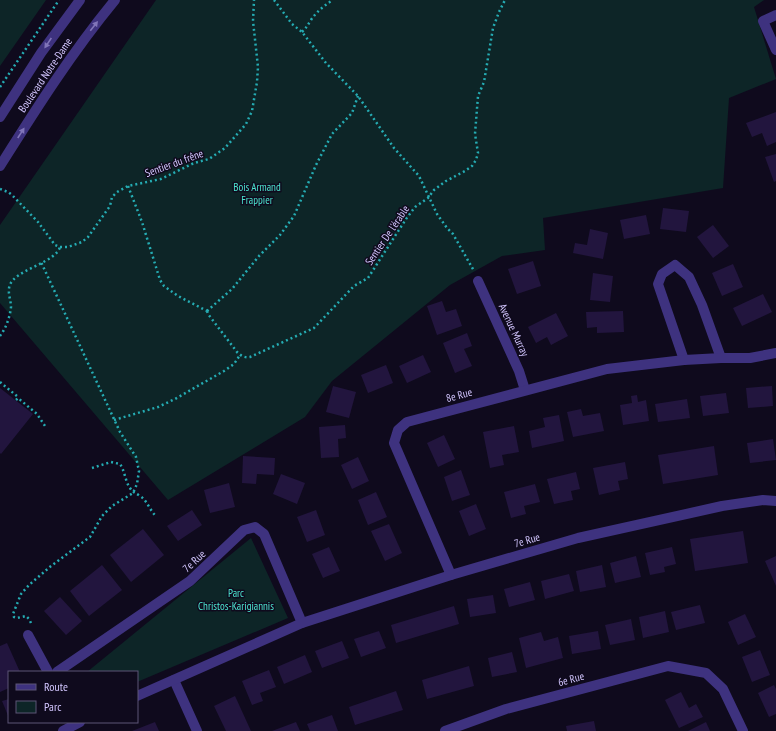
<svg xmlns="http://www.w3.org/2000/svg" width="776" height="731" viewBox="0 0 776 731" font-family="'PT Sans Narrow',sans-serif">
<rect width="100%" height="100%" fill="#0f0a1d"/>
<g fill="#0d2527">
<polygon points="0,0 46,0 0,66"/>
<polygon points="156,0 764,0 754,7 776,79 729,98 723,188 543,218 545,250 502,256 450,285 332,381 305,417 168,500 0,303 0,225"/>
<polygon points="251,538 288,618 137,682 137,672 87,672"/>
</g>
<g fill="#22153e">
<polygon points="776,112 776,142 767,146 762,133 752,137 746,123"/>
<polygon points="776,154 776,181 774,182 765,157"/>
<polygon points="663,208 689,211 686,232 660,229"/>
<polygon points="646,215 650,234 624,239 620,220"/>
<polygon points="713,225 729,246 713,258 697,237"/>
<polygon points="590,229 608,233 603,259 573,253 575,243 587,245"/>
<polygon points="533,261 541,286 517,294 508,269"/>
<polygon points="733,264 743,287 722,296 712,273"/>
<polygon points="593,273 613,276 610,302 590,300"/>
<polygon points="763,294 772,312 742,326 733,308"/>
<polygon points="442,301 446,312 456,309 462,326 437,335 427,306"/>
<polygon points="623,311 624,332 597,333 597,327 587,328 586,312"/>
<polygon points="556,313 568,336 551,345 547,337 536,343 528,327"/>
<polygon points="467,333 472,346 464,349 472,366 455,373 443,343"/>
<polygon points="423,355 431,372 407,383 399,366"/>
<polygon points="386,365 393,383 368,393 361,375"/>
<polygon points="333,386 356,392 349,418 326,412"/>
<polygon points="772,386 773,406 748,408 746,388"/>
<polygon points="0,388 33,414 1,454 0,453"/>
<polygon points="726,393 729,413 703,416 700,396"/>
<polygon points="637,395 638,402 646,400 649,421 623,425 620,405 632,403 631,396"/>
<polygon points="687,399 690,418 658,422 655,404"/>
<polygon points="581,409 583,416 600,413 604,431 573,437 567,412"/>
<polygon points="559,415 564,441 532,448 529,431 545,427 543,418"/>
<polygon points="345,425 346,438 338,439 339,457 321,458 319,427"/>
<polygon points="514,426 519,452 502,455 504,465 490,468 483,432"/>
<polygon points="444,435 455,459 438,467 427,443"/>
<polygon points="773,439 776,460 750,463 747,443"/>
<polygon points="714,446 718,475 663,484 658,455"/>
<polygon points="243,456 275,458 274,475 257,474 256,484 242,483"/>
<polygon points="358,457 369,481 352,489 341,465"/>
<polygon points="625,462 628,479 618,481 620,490 599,495 593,468"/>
<polygon points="461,470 470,495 452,501 444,477"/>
<polygon points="576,472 580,489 571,491 573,500 554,504 547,479"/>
<polygon points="281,474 305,483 297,504 273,494"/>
<polygon points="229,483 235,507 210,513 204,490"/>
<polygon points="535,484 540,502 524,506 526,514 511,518 504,492"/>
<polygon points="376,492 387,517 368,525 358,500"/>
<polygon points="476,504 486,529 469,536 459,511"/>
<polygon points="192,510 202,525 178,541 167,526"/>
<polygon points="316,510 325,535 307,542 297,517"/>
<polygon points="389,524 402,553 385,561 371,531"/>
<polygon points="143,529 164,555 131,582 110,555"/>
<polygon points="743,531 748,563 695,571 690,539"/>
<polygon points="329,547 340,571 323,578 312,554"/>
<polygon points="672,547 676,564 664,567 665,572 650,575 645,553"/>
<polygon points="636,556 641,577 615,583 610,563"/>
<polygon points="776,556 776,586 765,561"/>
<polygon points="102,565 122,590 89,616 70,591"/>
<polygon points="602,565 606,587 580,592 576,571"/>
<polygon points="569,574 574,591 545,599 541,581"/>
<polygon points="530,582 535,600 509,607 504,589"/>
<polygon points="493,595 496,613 470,617 467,599"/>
<polygon points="60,597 82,621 66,635 44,611"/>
<polygon points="700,605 705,623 676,630 671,612"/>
<polygon points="454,606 459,624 396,643 391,625"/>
<polygon points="665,611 669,632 643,638 639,617"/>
<polygon points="745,614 756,637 738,645 728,622"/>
<polygon points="631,619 635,640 610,645 605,625"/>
<polygon points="379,631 386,648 361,657 354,639"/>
<polygon points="598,631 601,649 572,654 569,636"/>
<polygon points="541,632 544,641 558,637 563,658 526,668 519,638"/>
<polygon points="342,641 349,658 322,668 315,651"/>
<polygon points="7,643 20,672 9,672 9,688 0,692 0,646"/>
<polygon points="760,650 770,675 752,682 742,657"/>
<polygon points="512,652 517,672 492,677 488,658"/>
<polygon points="305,655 312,672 284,684 277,667"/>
<polygon points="469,666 474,686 427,699 422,680"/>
<polygon points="269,670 276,687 260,693 263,701 252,705 242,681"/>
<polygon points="774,685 776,689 776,714 769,717 758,693"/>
<polygon points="396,691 403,710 355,725 349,707"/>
<polygon points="681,692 689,708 696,704 703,717 679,728 665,700"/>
<polygon points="235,696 251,731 226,731 214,706"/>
<polygon points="9,699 9,718 2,701"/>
<polygon points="332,715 338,731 310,731 307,724"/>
<polygon points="594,721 596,731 567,731 566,726"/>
<polygon points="155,722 159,731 132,731"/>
<polygon points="296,722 300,731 272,731"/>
<polygon points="706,722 710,731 688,731"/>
</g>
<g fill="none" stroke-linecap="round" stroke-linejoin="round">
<g stroke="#25acb3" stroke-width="2.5" stroke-dasharray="2 3" stroke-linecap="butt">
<polyline points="274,0 292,24 302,32 326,63 358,96 394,148 419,176 437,214 447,228 453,234 474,271"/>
<path d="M302,32c4,-4 6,-7 9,-12 6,-9 14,-15 22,-20"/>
<polyline points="0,87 59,0"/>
<polyline points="128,186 142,222 160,280 164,286 178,296 207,311"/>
<polyline points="0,189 8,192 12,195 38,222 55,245 60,247 68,247 82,242 88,237 110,206 112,197 117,192 128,186 161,179 194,163 209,159 225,148 246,124 252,111 257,82 258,67 253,21 254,0"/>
<path d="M207,311l1,3 29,38c4,4 8,6 13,5l64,-29 40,-42 14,-8 38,-59 9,-12 13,-9 6,-8 12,-9 19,-10 7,-5 4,-6 2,-7 -3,-19 3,-38 6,-14 9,-54 6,-16 6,-12"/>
<polyline points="207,311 232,289 259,256 280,235 294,216 316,165 332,134 352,113 358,96"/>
<path d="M0,336c6,-8 10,-19 11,-29 0,-9 -6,-18 2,-27 11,-12 43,-19 47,-33"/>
<polyline points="0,382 18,397"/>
<polyline points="16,400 18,398 37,414 45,426"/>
<polyline points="114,420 158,407 175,399 224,371 234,364 240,355"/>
<path d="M92,468l19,-6 9,2c5,7 5,17 10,24 3,5 6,5 10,8 7,4 10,15 16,20"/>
<polyline points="31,623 29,619 26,616 17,618 14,617 13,614 21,594 29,585 51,566 90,537 102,516 112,506 133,493 137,484 139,471 136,457 120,432 41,262"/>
</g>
<g stroke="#3e327f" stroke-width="10">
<polyline points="776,15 763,21 776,50"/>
<polyline points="0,117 41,53 80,0"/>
<path d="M0,166c36,-57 72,-114 115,-166"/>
<polyline points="478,281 519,371 525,390"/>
<polyline points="684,360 658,284 662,274 675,265 689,277 702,305 721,358"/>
<polyline points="451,575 394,443 398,430 407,422 607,369 684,360 721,358 750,358 776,353"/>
<polyline points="28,635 48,672"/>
<polyline points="57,672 190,581 244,530 255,527 264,534 302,623"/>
<polyline points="174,680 197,731"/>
<polyline points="137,696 302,623 451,575 578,538 722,506 763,500 776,501"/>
<polyline points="63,731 80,722"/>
<polyline points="445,731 506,709 668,666 706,673 723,689 743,731"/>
</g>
</g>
<defs><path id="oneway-solid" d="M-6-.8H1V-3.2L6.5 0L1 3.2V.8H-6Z"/></defs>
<g fill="#8175b9">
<use href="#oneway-solid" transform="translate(94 26) rotate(-52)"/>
<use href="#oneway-solid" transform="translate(48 43) rotate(124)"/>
<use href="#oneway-solid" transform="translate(21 133) rotate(-57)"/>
</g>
<g text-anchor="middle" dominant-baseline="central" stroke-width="3" stroke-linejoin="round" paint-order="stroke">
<g font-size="11" fill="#d3c6ff" stroke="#0f0a1d">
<text transform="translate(45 75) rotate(-56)">Boulevard Notre-Dame</text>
<text transform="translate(174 163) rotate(-20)">Sentier du frêne</text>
<text transform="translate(387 235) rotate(-56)">Sentier De l'érable</text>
<text transform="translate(514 330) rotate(65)">Avenue Murray</text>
<text transform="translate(459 395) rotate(-15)">8e Rue</text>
<text transform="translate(527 540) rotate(-16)">7e Rue</text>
<text transform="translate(194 561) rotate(-43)">7e Rue</text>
<text transform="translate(571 679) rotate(-15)">6e Rue</text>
</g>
<g font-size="11" fill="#4ce5d0" stroke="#0f0a1d">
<text x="257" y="187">Bois Armand<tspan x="257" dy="13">Frappier</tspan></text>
<text x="236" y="593">Parc<tspan x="236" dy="13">Christos-Karigiannis</tspan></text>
</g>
</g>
<rect x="8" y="671" width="130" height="52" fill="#0f0a1d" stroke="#5d5577"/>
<rect x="16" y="684" width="20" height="6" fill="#3e327f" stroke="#5d5577"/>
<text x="44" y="691" font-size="12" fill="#d3c6ff">Route</text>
<rect x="16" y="701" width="20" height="12" fill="#0d2527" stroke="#5d5577"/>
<text x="44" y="711" font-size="12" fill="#d3c6ff">Parc</text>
</svg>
